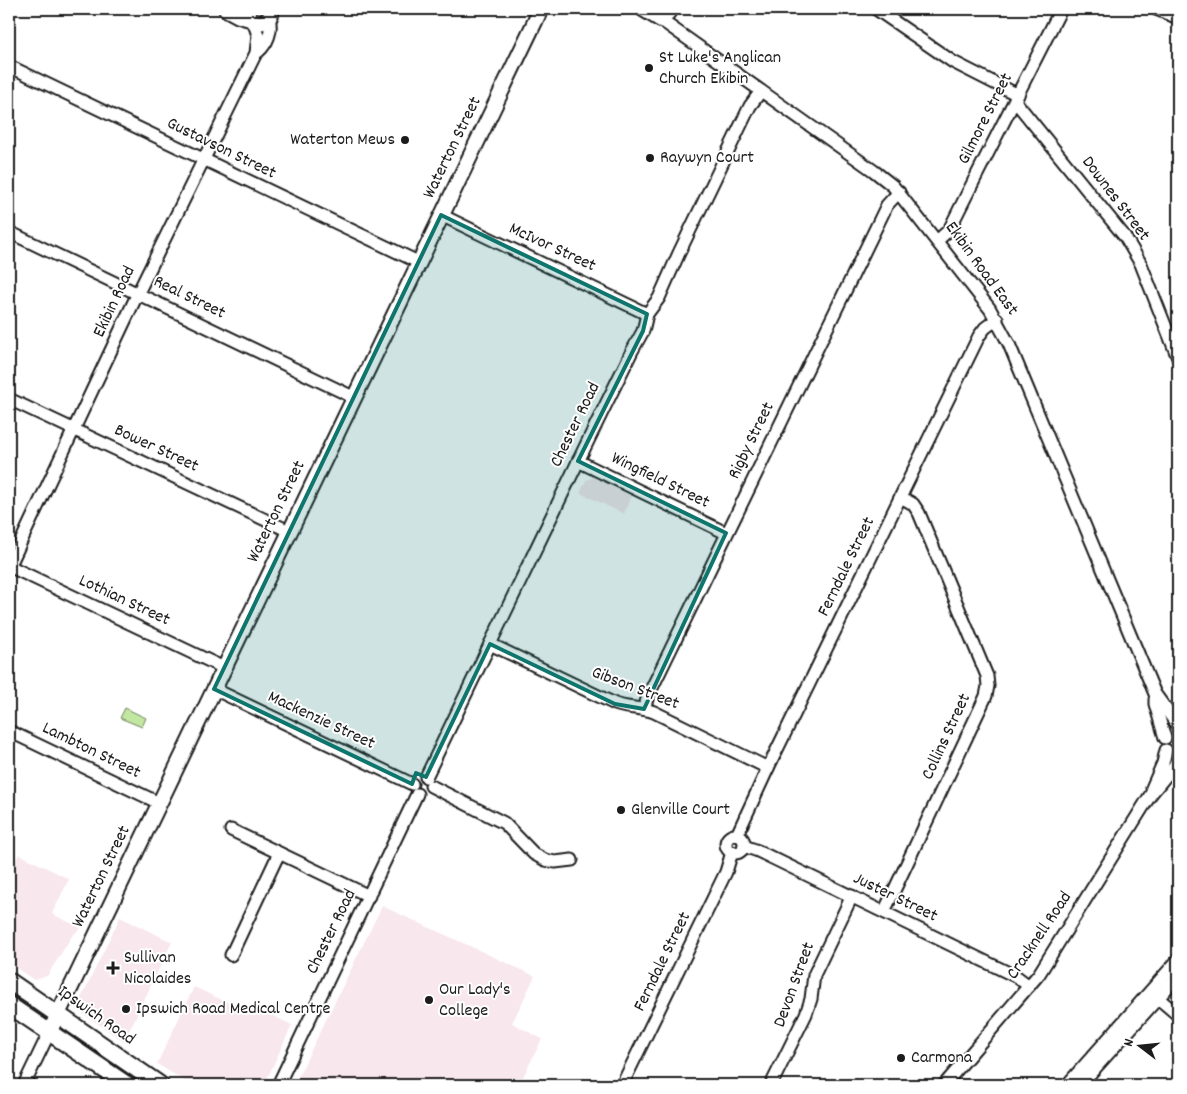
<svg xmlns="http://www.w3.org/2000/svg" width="1187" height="1094" viewBox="0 0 1187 1094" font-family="Dekko,sans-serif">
<rect width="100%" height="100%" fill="#fff"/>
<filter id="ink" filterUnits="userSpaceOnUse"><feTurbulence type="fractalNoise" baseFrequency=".02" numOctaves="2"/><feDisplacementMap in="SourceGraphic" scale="10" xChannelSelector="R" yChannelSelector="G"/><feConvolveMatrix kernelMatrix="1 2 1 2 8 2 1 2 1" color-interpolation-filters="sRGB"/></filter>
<g filter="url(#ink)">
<g fill="#f8e7ed">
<polygon points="594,477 632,496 624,514 580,493 586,480"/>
<polygon points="19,854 69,879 52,914 81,928 72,936 47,976 34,980 9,963 9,875"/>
<polygon points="382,906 535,976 512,1023 542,1039 519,1085 294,1085"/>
<polygon points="120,917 172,942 124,1041 76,1009"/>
<polygon points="194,987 246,1011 249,1004 292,1025 264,1085 192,1085 157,1064"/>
</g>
<polygon fill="#c2e7a1" stroke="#6f825e" points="125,708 146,718 142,727 120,718"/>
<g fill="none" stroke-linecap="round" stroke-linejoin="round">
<g stroke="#1c1c1c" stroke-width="15">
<g id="minor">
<polyline points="876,9 953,62 1018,95"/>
<polyline points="1156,9 1178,18"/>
<polyline points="661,20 874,171 893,186 990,309 1009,344 1155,694 1178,726"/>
<path d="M258,52c9,-8 15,-21 11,-34"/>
<polyline points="9,66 418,262"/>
<polyline points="1015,101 1125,237 1141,264 1178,358"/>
<polyline points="441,215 647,314"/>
<polyline points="9,232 353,397"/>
<polyline points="937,241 949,230 959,210 1061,9"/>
<polyline points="9,399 289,531"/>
<polyline points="578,461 726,533"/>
<polyline points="9,566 224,668"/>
<polyline points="9,567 138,293 256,53 258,35 253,21"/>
<path d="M490,644l125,60c13,5 26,3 39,8l114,56"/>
<polyline points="214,689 412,784"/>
<polyline points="1155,699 1155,704 1165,738"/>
<polyline points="644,709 648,696 887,205 899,192"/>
<polyline points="9,731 159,803"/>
<polyline points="426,777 586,445 632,351 643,331 647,314 659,298 679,253 750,106 761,91"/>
<polyline points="431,786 504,823 534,854 545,860 555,862 572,860"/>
<polyline points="1152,788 1163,763 1166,750"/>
<polyline points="231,830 369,896"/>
<polyline points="737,835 768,768 979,336 985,328 997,319"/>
<circle cx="735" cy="844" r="9"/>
<polyline points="744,846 758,851 982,960 1017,977 1029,986"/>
<polyline points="884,912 986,696 988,686 987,676 919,513 913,504 901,497"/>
<polyline points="231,955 279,853"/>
<polyline points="1158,998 1178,1015"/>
<polyline points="24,1085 49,1033"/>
<polyline points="278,1085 417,794"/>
<polyline points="622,1085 726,872 732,852"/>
<polyline points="771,1085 806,1014 811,999 814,975 852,896"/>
<polyline points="944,1085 1039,974 1151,794 1174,766 1178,758"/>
<polyline points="1067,1085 1178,960"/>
<polyline points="1080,1085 1178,976"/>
</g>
</g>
<g stroke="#1c1c1c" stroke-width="18">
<g id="major">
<polyline points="226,9 239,16 250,19"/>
<path d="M247,9l3,10c10,7 21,3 22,-10"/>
<polyline points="643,9 661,20 671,9"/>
<polyline points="49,1033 541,9"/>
</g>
</g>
<g stroke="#1c1c1c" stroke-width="20">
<g id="highway">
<polyline points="9,981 160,1085"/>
<polyline points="9,1005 127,1085"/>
</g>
</g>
<use href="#minor" stroke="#fff" stroke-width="11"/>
<use href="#major" stroke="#fff" stroke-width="14"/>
<use href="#highway" stroke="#fff" stroke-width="16"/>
</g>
</g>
<path fill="#0f766e" fill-opacity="0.2" stroke="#0f766e" stroke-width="4" stroke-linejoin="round" d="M441,215l206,99 -4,17 -65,130 148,72 -82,176 -29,-5 -125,-60 -64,133 -10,-4 -4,11 -198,-95z"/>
<g fill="#1c1c1c" stroke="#fff" stroke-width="2">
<circle cx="649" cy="68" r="5"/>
<circle cx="405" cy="140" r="5"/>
<circle cx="650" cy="158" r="5"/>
<circle cx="621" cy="810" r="5"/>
<path d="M110.5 960.5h5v5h5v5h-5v5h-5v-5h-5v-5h5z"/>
<circle cx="429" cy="1000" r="5"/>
<circle cx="126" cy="1009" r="5"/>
<circle cx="901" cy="1058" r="5"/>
</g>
<g text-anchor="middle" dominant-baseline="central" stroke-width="4" stroke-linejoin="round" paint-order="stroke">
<g font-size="18" fill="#1c1c1c" stroke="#fff" text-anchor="start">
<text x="659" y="58">St Luke's Anglican<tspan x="659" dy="21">Church Ekibin</tspan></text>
<text x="395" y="140" text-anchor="end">Waterton Mews</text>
<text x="660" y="158">Raywyn Court</text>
<text x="631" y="810">Glenville Court</text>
<text x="124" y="958">Sullivan<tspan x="124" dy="21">Nicolaides</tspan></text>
<text x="439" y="990">Our Lady's<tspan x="439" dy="21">College</tspan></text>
<text x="136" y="1009">Ipswich Road Medical Centre</text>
<text x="911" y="1058">Carmona</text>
</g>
<g font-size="18" fill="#1c1c1c" stroke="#fff">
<text transform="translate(986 119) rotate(-63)">Gilmore Street</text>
<text transform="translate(453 148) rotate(-64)">Waterton Street</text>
<text transform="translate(221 149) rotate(26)">Gustavson Street</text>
<text transform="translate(1115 199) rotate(53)">Downes Street</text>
<text transform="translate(552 248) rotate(25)">McIvor Street</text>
<text transform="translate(981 269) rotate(54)">Ekibin Road East</text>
<text transform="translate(189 298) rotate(26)">Real Street</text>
<text transform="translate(115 302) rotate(-65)">Ekibin Road</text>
<text transform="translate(576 425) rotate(-64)">Chester Road</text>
<text transform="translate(752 441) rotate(-64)">Rigby Street</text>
<text transform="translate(156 449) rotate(25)">Bower Street</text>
<text transform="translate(660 481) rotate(26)">Wingfield Street</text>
<text transform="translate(277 512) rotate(-64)">Waterton Street</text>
<text transform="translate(847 567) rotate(-64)">Ferndale Street</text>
<text transform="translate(124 601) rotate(25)">Lothian Street</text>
<text transform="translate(635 689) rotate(21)">Gibson Street</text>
<text transform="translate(321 721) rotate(25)">Mackenzie Street</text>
<text transform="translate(947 737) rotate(-65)">Collins Street</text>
<text transform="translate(91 751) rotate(26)">Lambton Street</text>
<text transform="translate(102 877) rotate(-64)">Waterton Street</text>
<text transform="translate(895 898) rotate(26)">Juster Street</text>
<text transform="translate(332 932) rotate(-64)">Chester Road</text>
<text transform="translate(1040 936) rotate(-56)">Cracknell Road</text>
<text transform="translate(663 962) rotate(-64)">Ferndale Street</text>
<text transform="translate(795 985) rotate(-70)">Devon Street</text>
<text transform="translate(96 1016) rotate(35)">Ipswich Road</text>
</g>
</g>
<rect width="1187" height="1094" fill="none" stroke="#fff" stroke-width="30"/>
<rect x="15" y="15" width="1157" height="1064" fill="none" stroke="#1c1c1c" stroke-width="2" filter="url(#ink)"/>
<g transform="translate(1140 1046) rotate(286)" stroke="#ffffff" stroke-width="4" paint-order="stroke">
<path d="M0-4L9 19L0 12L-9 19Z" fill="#1c1c1c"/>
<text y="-8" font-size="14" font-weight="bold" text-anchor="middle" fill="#1c1c1c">N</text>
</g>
</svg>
